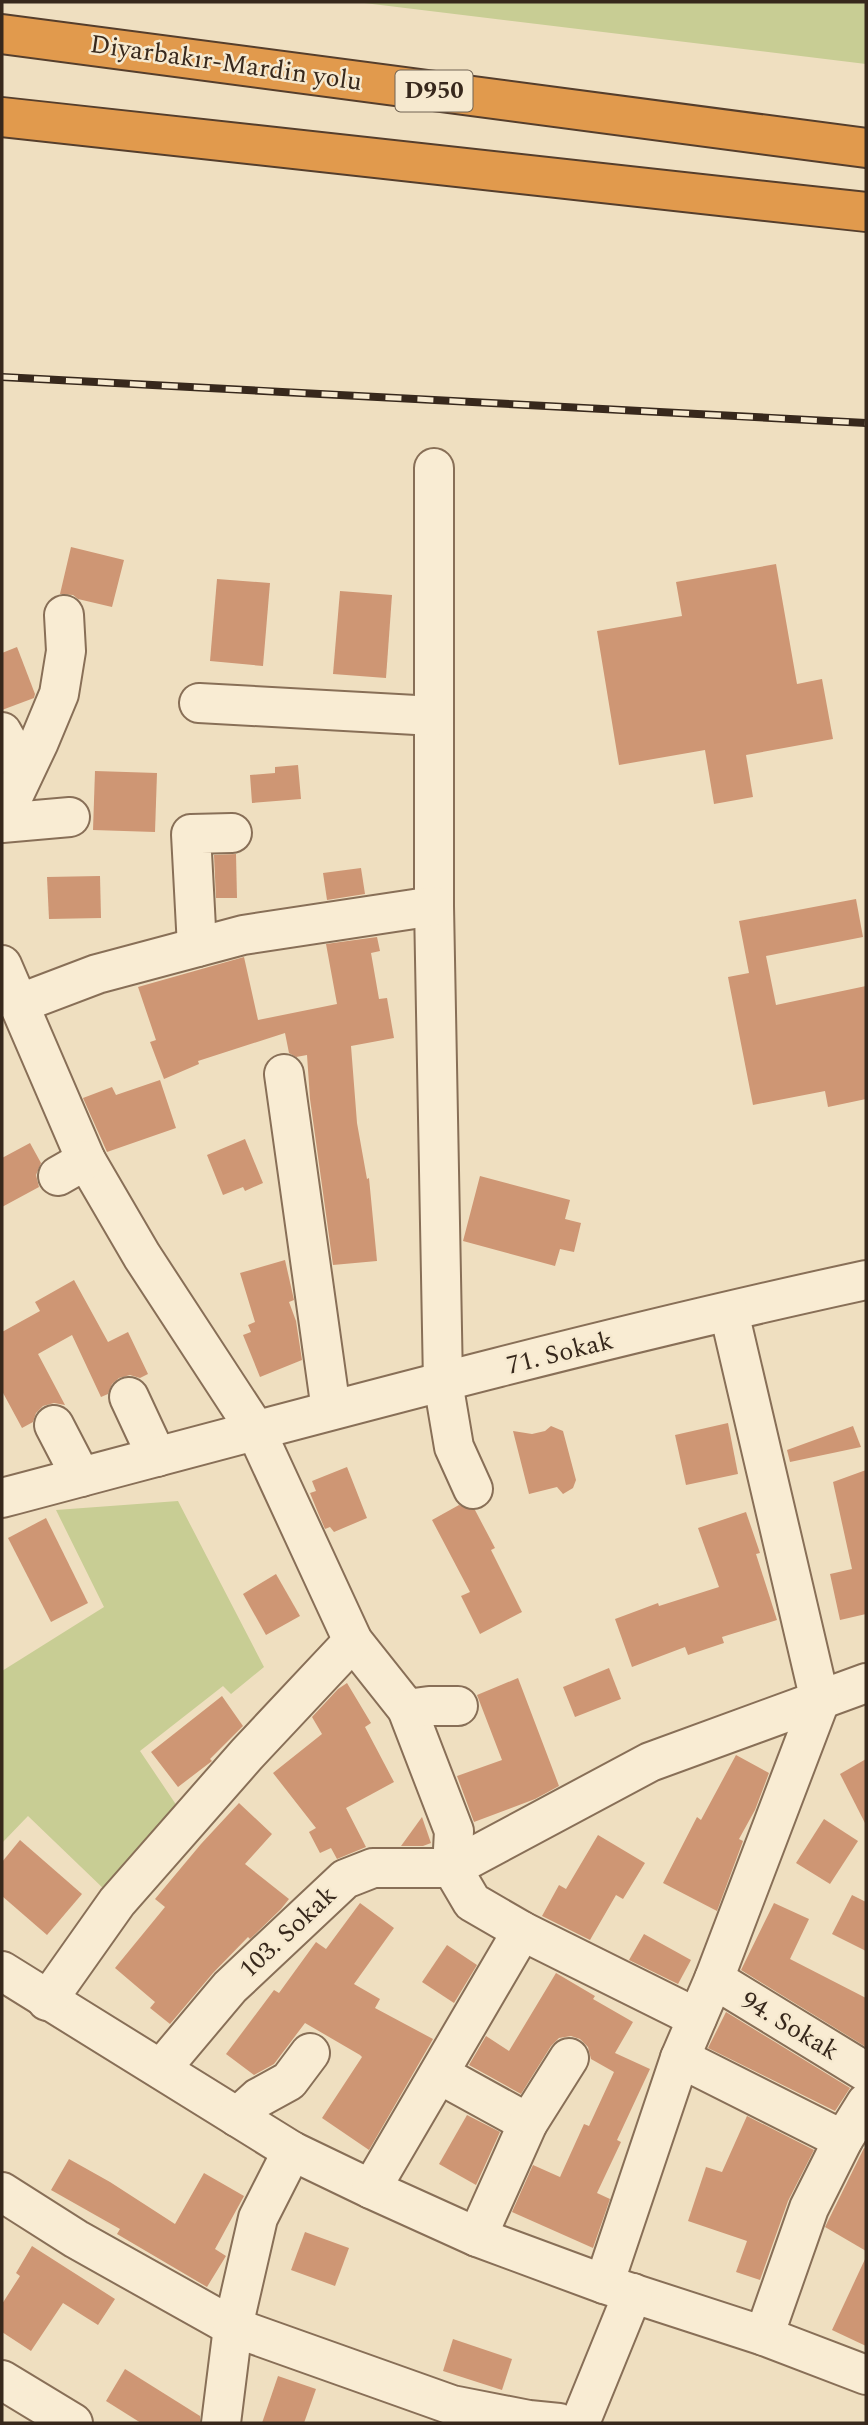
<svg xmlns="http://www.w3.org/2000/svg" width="868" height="2425" viewBox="0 0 868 2425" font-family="Spectral,serif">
<rect width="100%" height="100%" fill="#efdfc0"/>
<g fill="#c8cd94">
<polygon points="356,2 866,2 866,64"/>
<polygon points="178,1501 264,1667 231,1694 223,1686 140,1751 177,1806 106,1891 28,1816 2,1843 2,1671 104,1607 56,1510"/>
</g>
<g fill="#ce9674">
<polygon points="71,547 124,560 112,607 78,599 73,595 60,594"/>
<polygon points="776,564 797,684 822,679 833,739 746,755 753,797 714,804 705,750 619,765 597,631 682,616 676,582"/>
<polygon points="217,579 270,583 263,666 210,661"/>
<polygon points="340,591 392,595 386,678 333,674"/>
<polygon points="17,647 35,694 34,698 2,710 2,653"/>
<polygon points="298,765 301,799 252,803 250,775 275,773 275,767"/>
<polygon points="95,771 157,773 155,832 93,830"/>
<polygon points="236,854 237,898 216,898 214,855"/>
<polygon points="361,868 365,894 327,900 323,873"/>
<polygon points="100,876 101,918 49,919 47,877"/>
<polygon points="856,899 863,937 766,956 776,1005 866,986 866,1099 828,1107 825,1091 753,1105 728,977 749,973 739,921"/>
<polygon points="377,937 380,951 371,953 379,999 387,998 394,1038 351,1046 357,1123 367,1179 369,1178 377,1261 333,1265 310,1099 307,1055 296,1057 289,1053 285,1033 198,1061 199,1064 164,1079 150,1042 156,1040 138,987 244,957 258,1020 337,1004 326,944"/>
<polygon points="160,1080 176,1128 107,1152 83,1098 112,1087 116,1095"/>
<polygon points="245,1139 263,1183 245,1191 243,1187 223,1195 207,1155"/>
<polygon points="30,1143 41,1163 36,1175 39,1187 2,1207 2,1158"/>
<polygon points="480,1176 570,1200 565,1219 581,1223 574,1252 560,1249 555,1266 463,1241"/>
<polygon points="285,1260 294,1300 289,1302 296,1321 302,1360 260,1377 243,1335 251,1332 248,1325 255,1322 240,1273"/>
<polygon points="74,1280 108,1342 128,1332 148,1374 140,1378 130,1375 119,1378 112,1384 108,1394 101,1397 72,1335 38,1354 65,1405 54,1403 43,1406 36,1413 33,1422 22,1428 2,1391 2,1332 40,1311 35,1302"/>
<polygon points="728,1423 738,1474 686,1485 675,1435"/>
<polygon points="551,1426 563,1431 576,1480 573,1488 563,1494 557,1487 529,1494 513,1431 532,1434 545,1431"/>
<polygon points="853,1426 861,1447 790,1462 787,1450"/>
<polygon points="347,1467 367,1518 334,1532 330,1527 325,1529 319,1515 310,1493 316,1491 312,1481"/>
<polygon points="866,1470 866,1614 840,1620 830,1574 852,1569 833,1482"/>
<polygon points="459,1505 475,1510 495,1548 491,1550 522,1612 480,1634 461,1596 470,1592 432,1520"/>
<polygon points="746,1512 760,1553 756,1554 777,1620 722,1637 724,1643 688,1655 685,1647 632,1667 615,1619 658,1603 659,1606 719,1587 698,1528"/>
<polygon points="46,1518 88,1603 51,1622 8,1538"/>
<polygon points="276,1574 300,1616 266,1635 243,1594"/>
<polygon points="609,1668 621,1699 575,1717 563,1687"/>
<polygon points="518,1678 559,1786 535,1799 474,1822 457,1776 502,1760 477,1695"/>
<polygon points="347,1683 371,1723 365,1727 394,1782 346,1808 366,1847 337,1859 331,1848 320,1853 309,1832 316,1828 273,1773 322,1734 312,1717 338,1689"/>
<polygon points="222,1696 243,1726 210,1759 212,1761 178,1787 151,1752"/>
<polygon points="736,1755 769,1773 755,1810 739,1839 743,1841 717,1911 663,1883 697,1817 701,1820"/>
<polygon points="866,1759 866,1825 840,1774"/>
<polygon points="239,1803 272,1834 245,1864 289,1899 281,1909 250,1939 248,1937 213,1973 170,2024 150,2008 155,2002 115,1968 165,1907 155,1899 201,1844"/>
<polygon points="422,1817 431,1843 423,1846 401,1846"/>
<polygon points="824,1819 858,1841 830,1884 796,1863"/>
<polygon points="598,1835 645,1863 623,1899 616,1895 590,1940 542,1916 559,1885 566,1889"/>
<polygon points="20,1840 82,1894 47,1935 2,1896 2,1862"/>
<polygon points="852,1895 866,1902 866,1951 832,1934"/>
<polygon points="360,1903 394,1928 354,1984 380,1999 375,2008 433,2039 369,2150 322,2118 362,2057 360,2055 305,2023 274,2064 254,2075 226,2054 274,1990 279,1993 316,1942 326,1949"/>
<polygon points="774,1903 809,1919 790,1959 866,1998 866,2047 741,1970"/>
<polygon points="644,1934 691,1960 678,1984 629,1960"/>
<polygon points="447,1945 477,1965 454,2003 422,1982"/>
<polygon points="556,1973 595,1996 593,1999 633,2022 615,2053 650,2069 617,2140 621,2142 597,2193 610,2199 593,2248 512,2212 533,2165 560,2177 584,2124 589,2126 614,2072 591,2059 588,2047 580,2039 571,2036 559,2038 551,2046 521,2094 469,2065 486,2036 509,2051"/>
<polygon points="726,2012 850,2088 835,2111 708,2048"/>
<polygon points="467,2115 500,2132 476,2185 439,2164"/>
<polygon points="747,2116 814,2150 788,2201 760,2280 736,2272 747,2241 688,2221 706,2167 722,2172"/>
<polygon points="864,2148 866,2149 866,2251 825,2227"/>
<polygon points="69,2159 110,2182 175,2224 204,2173 244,2196 215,2249 226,2256 207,2287 117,2234 120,2229 51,2190"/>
<polygon points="305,2232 349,2248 335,2286 291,2270"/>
<polygon points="32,2246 115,2299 98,2325 63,2303 31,2351 2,2332 2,2304 20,2276 16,2273"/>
<polygon points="866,2257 866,2346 832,2330"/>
<polygon points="453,2339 512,2359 502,2390 443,2371"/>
<polygon points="125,2369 200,2416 200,2423 141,2423 106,2401"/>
<polygon points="278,2376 316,2389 304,2423 262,2423"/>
</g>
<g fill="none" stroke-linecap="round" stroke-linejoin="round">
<g stroke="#886f57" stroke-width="42">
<g id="minor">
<polyline points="434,468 434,906 443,1382 454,1447 473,1489"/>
<polyline points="199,703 434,716"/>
<polyline points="2,732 24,771"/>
<polyline points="2,820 39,742 59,694 66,651 64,615"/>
<polyline points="2,823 70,817"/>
<polyline points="197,947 191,834 232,833"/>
<polyline points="2,965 86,1160 142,1256 255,1429 353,1641 407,1709 454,1831 452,1868 472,1902 522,1931 697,2018"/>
<polyline points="18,1004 97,974 243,935 434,906"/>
<polyline points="284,1074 331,1410"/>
<polyline points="58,1176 86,1160"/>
<polyline points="129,1397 157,1457"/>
<polyline points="54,1425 81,1477"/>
<path d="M2,1498c287,-76 574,-155 864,-218"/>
<polyline points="407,1709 429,1706 458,1706"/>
<polyline points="2,1971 292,2151 371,2189 477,2237 604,2284 764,2336 866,2375"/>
<polyline points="714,1979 866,2072"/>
<polyline points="47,2001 117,1902 247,1754 353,1641"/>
<polyline points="680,2058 843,2140"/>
<polyline points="161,2069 230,1987 345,1879 373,1868 452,1868 650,1762 866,1683"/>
<polyline points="439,2074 528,2123"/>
<polyline points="237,2117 258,2098 289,2081 310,2053"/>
<polyline points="371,2189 522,1931"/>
<polyline points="2,2192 76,2239 233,2327 452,2405 529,2420 559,2423"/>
<polyline points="477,2237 528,2123 569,2058"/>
<polyline points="604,2284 680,2058 714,1979 820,1701 729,1312"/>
<polyline points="764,2336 809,2208 843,2140 866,2103"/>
<polyline points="2,2380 73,2423"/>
<polyline points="221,2423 233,2327 258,2218 292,2151"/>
<polyline points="580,2423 633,2293"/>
</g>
</g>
<g stroke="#553e2c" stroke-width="42">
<g id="highway">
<polyline points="2,34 866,148"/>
<polyline points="2,117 866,212"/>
</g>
</g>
<use href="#minor" stroke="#f9ecd3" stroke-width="38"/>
<use href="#highway" stroke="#e19a4d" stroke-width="38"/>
<g stroke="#37281c" stroke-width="8">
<polyline id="rail" points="2,377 866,423"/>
</g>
<use href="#rail" stroke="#f6e9cf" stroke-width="5" stroke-dasharray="16" stroke-linecap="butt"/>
</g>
<g text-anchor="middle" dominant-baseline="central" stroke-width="5" stroke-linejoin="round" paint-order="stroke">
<rect fill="#f6e9cf" stroke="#706252" stroke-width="2" x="395.5" y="70.5" width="77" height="41" rx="5"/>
<g font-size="24" font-weight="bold" fill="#37281c">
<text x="434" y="91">D950</text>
</g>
<g font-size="26" fill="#37281c" stroke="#f6e9cf">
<text transform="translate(226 63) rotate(8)">Diyarbakır-Mardin yolu</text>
<text transform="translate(560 1353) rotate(-14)">71. Sokak</text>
<text transform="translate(288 1932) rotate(-43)">103. Sokak</text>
<text transform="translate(790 2026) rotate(31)">94. Sokak</text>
</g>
</g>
<rect width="868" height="2425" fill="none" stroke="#37281c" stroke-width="7"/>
</svg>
